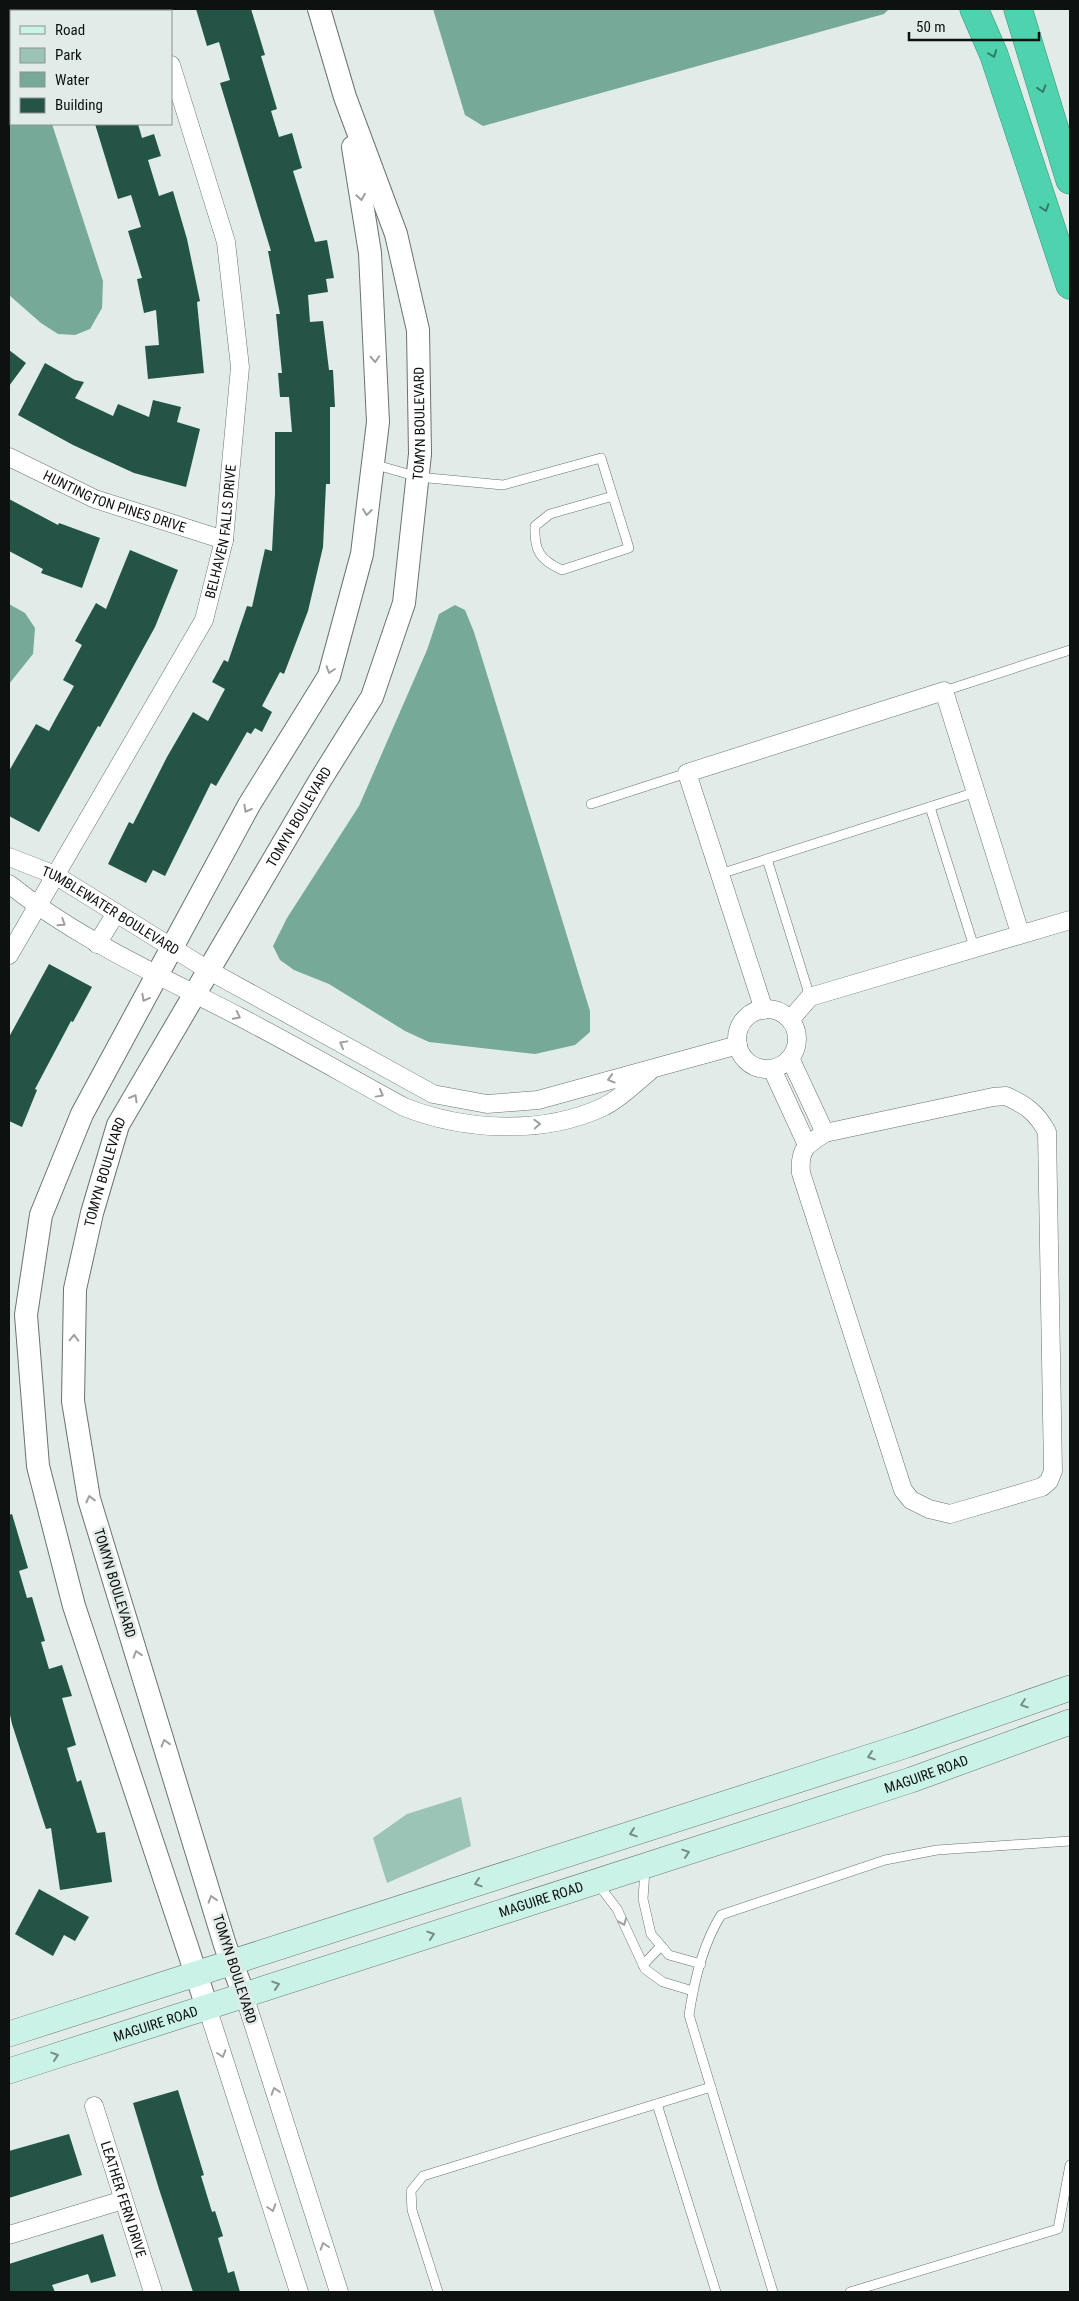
<svg xmlns="http://www.w3.org/2000/svg" width="1079" height="2301" viewBox="0 0 1079 2301" font-family="'Roboto Condensed',sans-serif">
<rect width="100%" height="100%" fill="#e1ebe7"/>
<polygon fill="#9bc4b6" points="461,1797 471,1846 387,1883 373,1838 407,1814"/>
<g fill="#77a999">
<polygon points="433,9 889,9 884,14 483,126 465,115"/>
<polygon points="11,57 11,124 52,124 103,281 102,308 90,329 75,335 58,334 41,323 9,295 9,59"/>
<polygon points="9,604 25,613 35,628 33,654 9,684"/>
<polygon points="455,605 465,610 474,632 590,1011 590,1032 575,1045 535,1054 429,1042 405,1031 329,984 294,970 280,960 273,946 287,918 359,806 427,650 439,614"/>
</g>
<g fill="#235446">
<polygon points="196,9 251,9 265,55 261,56 277,109 271,111 279,137 292,133 302,168 293,171 315,242 327,240 334,278 326,279 328,292 308,295 310,322 323,321 329,370 333,370 335,407 330,407 330,484 326,484 323,547 308,611 284,674 280,672 262,706 272,712 262,732 255,728 251,734 247,732 216,786 211,783 165,876 153,870 146,883 108,864 129,822 133,824 167,757 193,712 208,721 225,689 212,682 224,660 228,662 247,606 252,607 265,549 272,551 275,494 275,432 292,432 289,397 280,397 278,373 282,373 276,314 280,314 268,251 271,251 220,83 230,80 219,42 207,46"/>
<polygon points="95,124 138,124 142,138 154,134 161,156 148,160 159,196 173,191 187,239 200,301 197,302 204,373 148,379 145,346 159,345 156,310 144,313 137,279 142,278 128,231 141,227 131,195 118,199"/>
<polygon points="9,350 26,363 9,386"/>
<polygon points="45,363 75,380 84,382 75,398 113,416 118,404 149,417 153,400 181,407 177,422 200,429 186,487 134,473 73,445 18,415"/>
<polygon points="9,499 58,525 59,523 100,538 82,588 41,573 43,569 9,551"/>
<polygon points="130,550 178,570 155,627 100,727 98,726 39,832 9,816 9,771 36,724 49,731 56,718 74,686 63,680 82,645 75,641 96,603 106,609"/>
<polygon points="49,964 92,987 73,1022 71,1021 35,1089 37,1090 22,1127 9,1121 9,1037"/>
<polygon points="12,1514 28,1568 19,1571 27,1598 32,1597 45,1641 41,1642 49,1669 62,1665 72,1696 62,1698 76,1745 67,1748 77,1782 81,1780 97,1833 105,1832 112,1882 60,1890 51,1828 46,1829 12,1724 9,1710 9,1515"/>
<polygon points="39,1889 89,1917 75,1941 64,1935 53,1956 15,1934"/>
<polygon points="178,2090 204,2175 201,2176 212,2212 215,2211 223,2236 218,2238 228,2273 234,2271 240,2292 193,2292 159,2189 133,2103"/>
<polygon points="69,2134 82,2175 9,2198 9,2151"/>
<polygon points="103,2234 116,2276 91,2283 88,2274 52,2285 55,2292 9,2292 9,2264"/>
</g>
<g fill="none" stroke-linecap="round" stroke-linejoin="round">
<g stroke="#6a7370" stroke-width="10">
<g id="service">
<path d="M373,464l45,13 85,8 98,-27 28,90 -67,22c-22,-10 -28,-19 -27,-44l15,-12 63,-18"/>
<polyline points="944,691 1070,650"/>
<polyline points="591,804 687,773"/>
<polyline points="930,807 974,947"/>
<polyline points="767,859 810,997"/>
<polyline points="720,874 976,792"/>
<polyline points="645,1869 643,1899 651,1934 669,1955 701,1964"/>
<polyline points="598,1884 617,1909 645,1969 663,1982 693,1991"/>
<polyline points="643,1965 661,1946"/>
<polyline points="657,2104 716,2292"/>
<polyline points="438,2292 412,2210 411,2191 423,2176 711,2087"/>
<path d="M773,2292l-84,-277c5,-34 14,-71 32,-100l164,-55 52,-10 133,-9"/>
<polyline points="850,2292 1058,2229 1070,2165"/>
</g>
</g>
<g stroke="#6a7370" stroke-width="19">
<g id="minor">
<polyline points="154,9 154,11"/>
<path id="s1" d="M9,457l86,42 129,41"/>
<path id="s2" d="M9,857l46,18 153,95 225,124 54,10 51,-4 200,-55"/>
<path d="M9,884c70,56 150,91 229,132 56,29 111,61 166,91 61,24 139,28 199,0 17,-8 32,-24 46,-35"/>
<polyline points="97,944 116,913"/>
<path id="s3" d="M9,955l195,-335 20,-80 16,-173 -14,-125 -55,-177"/>
<circle cx="767" cy="1039" r="30"/>
<polyline points="764,1010 687,773 944,691 1020,933"/>
<polyline points="790,1020 810,997 1070,920"/>
<polyline points="790,1058 825,1133"/>
<polyline points="772,1069 807,1145"/>
<path d="M1006,1096c20,9 31,17 41,36l6,339 -4,10 -7,6 -92,27 -21,-5 -18,-9 -8,-10 -102,-317c-2,-24 5,-28 24,-40l168,-36z"/>
<polyline points="244,1995 339,2292"/>
<polyline points="207,2007 299,2292"/>
<path id="s4" d="M94,2106l59,186"/>
<polyline points="9,2235 123,2200"/>
</g>
</g>
<g stroke="#6a7370" stroke-width="24">
<g id="tertiary">
<path id="s5" d="M244,1995l-19,-50 -136,-446 -16,-98 2,-112 17,-76 26,-88 201,-343 53,-85 32,-94 16,-149 -2,-124 -22,-96 -51,-137 -26,-88"/>
<polyline points="207,2007 74,1606 38,1466 26,1315 41,1215 82,1114 249,805 329,676 362,554 378,422 370,253 353,147"/>
</g>
</g>
<g stroke="#6a7370" stroke-width="26">
<g id="secondary">
<polyline points="9,2034 907,1745 1070,1688"/>
<path id="s6" d="M9,2071l902,-291 159,-58"/>
</g>
</g>
<g stroke="#388f77" stroke-width="29">
<g id="motorway">
<polyline points="974,9 994,55 1070,285"/>
<polyline points="1018,9 1070,180"/>
</g>
</g>
<use href="#service" stroke="#fff" stroke-width="9"/>
<use href="#minor" stroke="#fff" stroke-width="18"/>
<use href="#tertiary" stroke="#fff" stroke-width="22"/>
<use href="#secondary" stroke="#caf2e7" stroke-width="25"/>
<use href="#motorway" stroke="#4fd3af" stroke-width="28"/>
</g>
<defs><path id="oneway-chevron" d="M-2-3.5L2.5 0L-2 3.5" fill="none" stroke-width="1.6" stroke-linecap="round" stroke-linejoin="round" transform="scale(1.25)"/></defs>
<g stroke="#317c67">
<use href="#oneway-chevron" transform="translate(993 54) rotate(69)"/>
<use href="#oneway-chevron" transform="translate(1042 89) rotate(73)"/>
<use href="#oneway-chevron" transform="translate(1045 208) rotate(72)"/>
</g>
<g stroke="#9ea09f">
<use href="#oneway-chevron" transform="translate(361 197) rotate(81)"/>
<use href="#oneway-chevron" transform="translate(375 359) rotate(87)"/>
<use href="#oneway-chevron" transform="translate(367 512) rotate(97)"/>
<use href="#oneway-chevron" transform="translate(330 670) rotate(108)"/>
<use href="#oneway-chevron" transform="translate(247 809) rotate(119)"/>
<use href="#oneway-chevron" transform="translate(62 923) rotate(33)"/>
<use href="#oneway-chevron" transform="translate(145 998) rotate(119)"/>
<use href="#oneway-chevron" transform="translate(237 1016) rotate(27)"/>
<use href="#oneway-chevron" transform="translate(343 1044) rotate(-151)"/>
<use href="#oneway-chevron" transform="translate(611 1079) rotate(164)"/>
<use href="#oneway-chevron" transform="translate(380 1094) rotate(29)"/>
<use href="#oneway-chevron" transform="translate(134 1098) rotate(-60)"/>
<use href="#oneway-chevron" transform="translate(537 1124) rotate(-3)"/>
<use href="#oneway-chevron" transform="translate(74 1338) rotate(-89)"/>
<use href="#oneway-chevron" transform="translate(90 1499) rotate(-104)"/>
<use href="#oneway-chevron" transform="translate(137 1654) rotate(-107)"/>
<use href="#oneway-chevron" transform="translate(165 1743) rotate(-107)"/>
<use href="#oneway-chevron" transform="translate(212 1899) rotate(-107)"/>
<use href="#oneway-chevron" transform="translate(623 1922) rotate(68)"/>
<use href="#oneway-chevron" transform="translate(222 2054) rotate(72)"/>
<use href="#oneway-chevron" transform="translate(275 2091) rotate(-108)"/>
<use href="#oneway-chevron" transform="translate(272 2208) rotate(72)"/>
<use href="#oneway-chevron" transform="translate(324 2246) rotate(-108)"/>
</g>
<g stroke="#758d86">
<use href="#oneway-chevron" transform="translate(1024 1704) rotate(161)"/>
<use href="#oneway-chevron" transform="translate(871 1756) rotate(162)"/>
<use href="#oneway-chevron" transform="translate(633 1833) rotate(162)"/>
<use href="#oneway-chevron" transform="translate(686 1853) rotate(-18)"/>
<use href="#oneway-chevron" transform="translate(478 1883) rotate(162)"/>
<use href="#oneway-chevron" transform="translate(431 1935) rotate(-18)"/>
<use href="#oneway-chevron" transform="translate(276 1985) rotate(-18)"/>
<use href="#oneway-chevron" transform="translate(55 2056) rotate(-18)"/>
</g>
<g text-anchor="middle" dominant-baseline="central" stroke-width="5" stroke-linejoin="round" paint-order="stroke">
<g font-size="14" fill="#0d110f" stroke="#e1ebe7">
<text stroke="none"><textPath href="#s5" startOffset="1678">TOMYN BOULEVARD</textPath></text>
<text stroke="none"><textPath href="#s1" startOffset="115">HUNTINGTON PINES DRIVE</textPath></text>
<text stroke="none"><textPath href="#s3" startOffset="478">BELHAVEN FALLS DRIVE</textPath></text>
<text stroke="none"><textPath href="#s5" startOffset="1258">TOMYN BOULEVARD</textPath></text>
<text stroke="none"><textPath href="#s2" startOffset="115">TUMBLEWATER BOULEVARD</textPath></text>
<text stroke="none"><textPath href="#s5" startOffset="852">TOMYN BOULEVARD</textPath></text>
<text transform="translate(115 1583) rotate(73)">TOMYN BOULEVARD</text>
<text stroke="none"><textPath href="#s6" startOffset="964">MAGUIRE ROAD</textPath></text>
<text stroke="none"><textPath href="#s6" startOffset="559">MAGUIRE ROAD</textPath></text>
<text transform="translate(235 1969) rotate(72)">TOMYN BOULEVARD</text>
<text stroke="none"><textPath href="#s6" startOffset="154">MAGUIRE ROAD</textPath></text>
<text stroke="none"><textPath href="#s4" startOffset="98">LEATHER FERN DRIVE</textPath></text>
</g>
</g>
<rect width="1079" height="2301" fill="none" stroke="#0d110f" stroke-width="20"/>
<rect x="10" y="10" width="162" height="115" fill="#e1ebe7" stroke="#8c9491"/>
<rect x="20" y="26" width="25" height="8" fill="#caf2e7" stroke="#8c9491"/>
<text x="55" y="35" font-size="15" fill="#0d110f">Road</text>
<rect x="20" y="48" width="25" height="15" fill="#9bc4b6" stroke="#8c9491"/>
<text x="55" y="60" font-size="15" fill="#0d110f">Park</text>
<rect x="20" y="72" width="25" height="15" fill="#77a999" stroke="#8c9491"/>
<text x="55" y="85" font-size="15" fill="#0d110f">Water</text>
<rect x="20" y="98" width="25" height="15" fill="#235446" stroke="#8c9491"/>
<text x="55" y="110" font-size="15" fill="#0d110f">Building</text>
<path d="M909 32v8h130v-8" fill="none" stroke="#0d110f" stroke-width="2.5"/>
<text x="916" y="32" font-size="15" fill="#0d110f" stroke="#e1ebe7" stroke-width="4" paint-order="stroke">50 m</text>
</svg>
